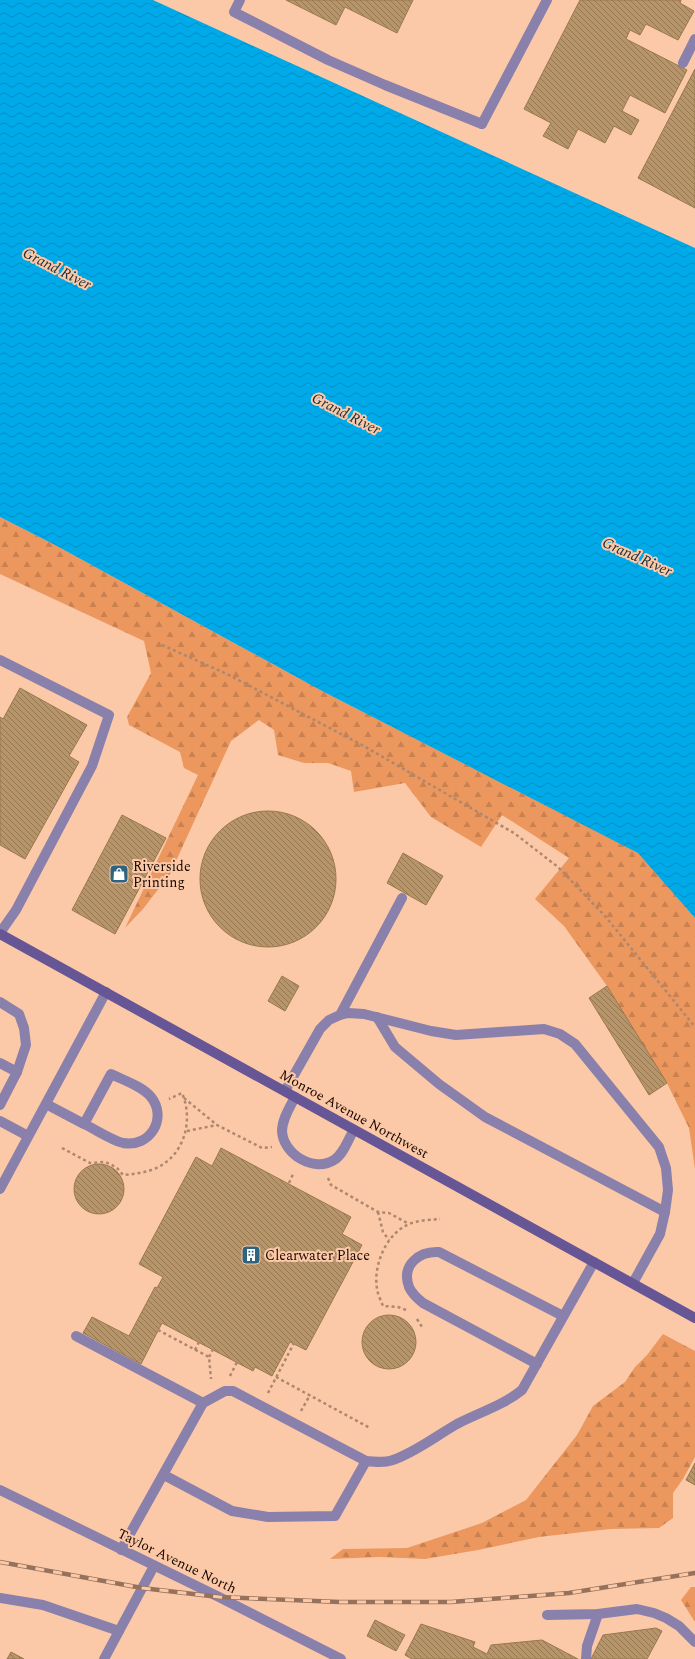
<svg xmlns="http://www.w3.org/2000/svg" width="695" height="1659" viewBox="0 0 695 1659" font-family="Spectral,serif">
<defs>
<pattern id="forest-firs" width="22" height="20" patternUnits="userSpaceOnUse"><rect width="22" height="20" fill="#eb975e"/><path d="M5 1l3.5 6h-7zM16 11l3.5 6h-7z" fill="#c98150"/></pattern>
<pattern id="water-waves" width="16" height="10" patternUnits="userSpaceOnUse"><rect width="16" height="10" fill="#00a9e8"/><path d="M0 5q4-4 8 0t8 0" fill="none" stroke="#0190c5"/></pattern>
<pattern id="building-back-hatch" width="6" height="6" patternUnits="userSpaceOnUse"><rect width="6" height="6" fill="#b79568"/><path d="M-1 5l2 2M0 0l6 6M5-1l2 2" fill="none" stroke="#947853"/></pattern>
</defs>
<rect width="100%" height="100%" fill="#fcc9a8"/>
<g fill="url(#forest-firs)">
<polygon points="0,517 55,545 322,691 639,853 695,918 695,1169 689,1128 667,1083 607,986 564,926 535,899 569,858 502,815 481,847 431,817 405,783 354,792 351,771 328,763 304,763 278,755 274,730 259,720 231,741 170,874 143,909 125,928 198,775 184,768 180,752 129,725 127,717 151,673 144,641 0,574"/>
<polygon points="663,1334 695,1351 695,1457 683,1479 673,1493 673,1518 659,1528 610,1529 539,1537 478,1550 425,1559 380,1557 330,1559 343,1549 407,1548 482,1523 526,1500 577,1435 593,1406 625,1382 635,1367 647,1355"/>
<polygon points="691,1587 695,1587 695,1622 681,1600"/>
</g>
<polygon fill="url(#water-waves)" points="0,0 153,0 695,248 695,918 638,853 322,691 55,545 0,517"/>
<g fill="url(#building-back-hatch)" stroke="#99784c">
<polygon points="286,0 413,0 397,33 345,7 336,25"/>
<polygon points="580,0 681,0 680,3 694,11 678,40 646,24 640,35 630,30 626,39 687,70 665,113 630,95 622,111 639,120 631,135 614,126 605,143 578,129 568,149 543,136 551,123 524,109"/>
<polygon points="695,69 695,208 638,178"/>
<polygon points="20,688 87,725 69,756 79,762 25,859 0,845 0,717 3,719"/>
<circle cx="268" cy="879" r="68"/>
<polygon points="122,815 166,838 115,934 72,910"/>
<polygon points="403,853 443,876 426,905 387,883"/>
<polygon points="282,976 299,986 285,1011 268,1001"/>
<polygon points="607,986 667,1083 649,1095 589,998"/>
<polygon points="221,1148 351,1217 342,1234 362,1245 306,1350 290,1342 272,1376 255,1367 253,1371 162,1323 141,1364 83,1333 92,1317 129,1336 155,1287 157,1288 163,1277 139,1264 196,1157 212,1166"/>
<circle cx="99" cy="1189" r="25"/>
<circle cx="389" cy="1342" r="27"/>
<polygon points="695,1463 695,1485 686,1480"/>
<polygon points="375,1620 405,1635 396,1651 367,1636"/>
<polygon points="421,1624 475,1642 473,1647 487,1654 491,1645 542,1640 578,1659 412,1659 405,1655"/>
<polygon points="656,1628 662,1631 647,1659 591,1659 603,1635"/>
<polygon points="11,1652 24,1659 7,1659"/>
</g>
<g fill="none" stroke-linecap="round" stroke-linejoin="round">
<g stroke="#ae876f" stroke-width="2.5" stroke-dasharray="3 3" stroke-linecap="butt">
<polyline points="162,645 227,674 362,745 514,833 558,867 605,916 695,1027"/>
<polyline points="184,1098 217,1125 262,1148 272,1147"/>
<polyline points="187,1131 217,1125"/>
<path d="M62,1148l28,15 15,-1 7,3 6,4 5,6c11,-1 21,-2 31,-6 30,-12 40,-48 28,-76l-13,6"/>
<polyline points="328,1178 331,1185 378,1212 389,1213 409,1224"/>
<polyline points="289,1183 294,1172"/>
<polyline points="378,1212 383,1232 389,1240"/>
<path d="M406,1310l-8,-3 -15,-1c-2,-5 -5,-11 -6,-17 -4,-24 9,-55 32,-65 10,-4 21,-4 31,-5"/>
<polyline points="417,1319 422,1327"/>
<polyline points="158,1330 209,1357 211,1379"/>
<polyline points="195,1350 199,1342"/>
<polyline points="209,1357 213,1349"/>
<polyline points="230,1376 237,1362"/>
<polyline points="276,1377 370,1428"/>
<polyline points="268,1393 294,1343"/>
<polyline points="301,1411 310,1395"/>
</g>
<g stroke="#8980ab" stroke-width="10">
<polyline points="240,0 234,12 328,60 385,85 482,124"/>
<polyline points="683,63 695,39"/>
<polyline points="0,660 109,715 92,766 16,910 0,933"/>
<polyline points="0,1002 19,1014 24,1028 26,1045 17,1072 0,1105"/>
<polyline points="340,1015 402,898"/>
<polyline points="377,1017 395,1047 439,1084 485,1117 665,1212"/>
<polyline points="0,1063 17,1072"/>
<polyline points="285,1091 320,1029 329,1020 340,1015 348,1013 364,1014 431,1031 456,1035 544,1029 560,1034 575,1044 659,1147 666,1168 668,1190 665,1212 660,1234 633,1283"/>
<path d="M295,1097c-5,10 -13,22 -13,34 1,23 32,42 52,29 10,-6 14,-21 20,-30"/>
<path d="M46,1104l38,20 27,-50c12,6 31,12 40,23 17,21 -1,51 -28,46 -12,-3 -28,-14 -39,-19"/>
<polyline points="0,1121 28,1136"/>
<polyline points="76,1336 203,1403"/>
<path d="M537,1364l-114,-61c-5,-4 -11,-9 -14,-16 -8,-22 10,-36 30,-35l124,64"/>
<polyline points="164,1475 232,1511 268,1517 335,1516 366,1461"/>
<path d="M121,1550l82,-147 22,-12h8l133,70c9,1 18,2 27,-1 23,-8 43,-24 64,-36 23,-12 45,-18 65,-34l72,-128"/>
<polyline points="0,1598 43,1605 119,1631"/>
<polyline points="547,1615 598,1614 637,1609 654,1613 666,1618 679,1626 695,1642"/>
<polyline points="586,1659 587,1646 598,1614"/>
</g>
<g stroke="#8980ab" stroke-width="10">
<polyline points="482,124 547,0"/>
<polyline points="0,1189 106,992"/>
<polyline points="0,1490 219,1597 341,1659"/>
<polyline points="104,1659 154,1566"/>
</g>
<polyline stroke="#665695" stroke-width="10" points="0,934 695,1318"/>
<g stroke="#96725c" stroke-width="4.5">
<polyline id="rail" points="0,1562 142,1588 219,1597 340,1602 451,1602 569,1593 695,1573"/>
</g>
<use href="#rail" stroke="#fcc9a8" stroke-width="3" stroke-dasharray="9" stroke-linecap="butt"/>
</g>
<defs>
<g id="shop-square" transform="scale(1)"><rect x="-9" y="-9" width="18" height="18" rx="4" fill="#2f6480" stroke="#fcc9a8"/><path d="M-5-2.5h2.3a2.7 3.5 0 0 1 5.4 0H5L5.5 6h-11ZM-1.5-2.5h3a1.5 2.3 0 0 0-3 0Z" fill="#fff"/></g>
<g id="building-square" transform="scale(1)"><rect x="-9" y="-9" width="18" height="18" rx="4" fill="#2f6480" stroke="#fcc9a8"/><path d="M-4-6H4V6H1V3H-1V6H-4ZM-2.5-4.3h1.7v1.8h-1.7ZM.8-4.3h1.7v1.8H.8ZM-2.5-1h1.7V.8h-1.7ZM.8-1h1.7V.8H.8Z" fill="#fff"/></g>
</defs>
<g fill-rule="evenodd">
<use href="#shop-square" x="119" y="874"/>
<use href="#building-square" x="251" y="1255"/>
</g>
<g text-anchor="middle" dominant-baseline="central" stroke-width="4" stroke-linejoin="round" paint-order="stroke">
<g font-size="14" fill="#1a0901" stroke="#fcc9a8" text-anchor="start">
<text x="133" y="866">Riverside<tspan x="133" dy="16">Printing</tspan></text>
<text x="265" y="1255">Clearwater Place</text>
</g>
<g font-size="14" fill="#1a0901" stroke="#fcc9a8">
<text transform="translate(354 1114) rotate(29)">Monroe Avenue Northwest</text>
<text transform="translate(177 1561) rotate(26)">Taylor Avenue North</text>
</g>
<g font-size="15" font-style="italic" fill="#182d39" stroke="#fcc9a8">
<text transform="translate(57 269) rotate(27)">Grand River</text>
<text transform="translate(346 414) rotate(27)">Grand River</text>
<text transform="translate(637 557) rotate(24)">Grand River</text>
</g>
</g>
</svg>
